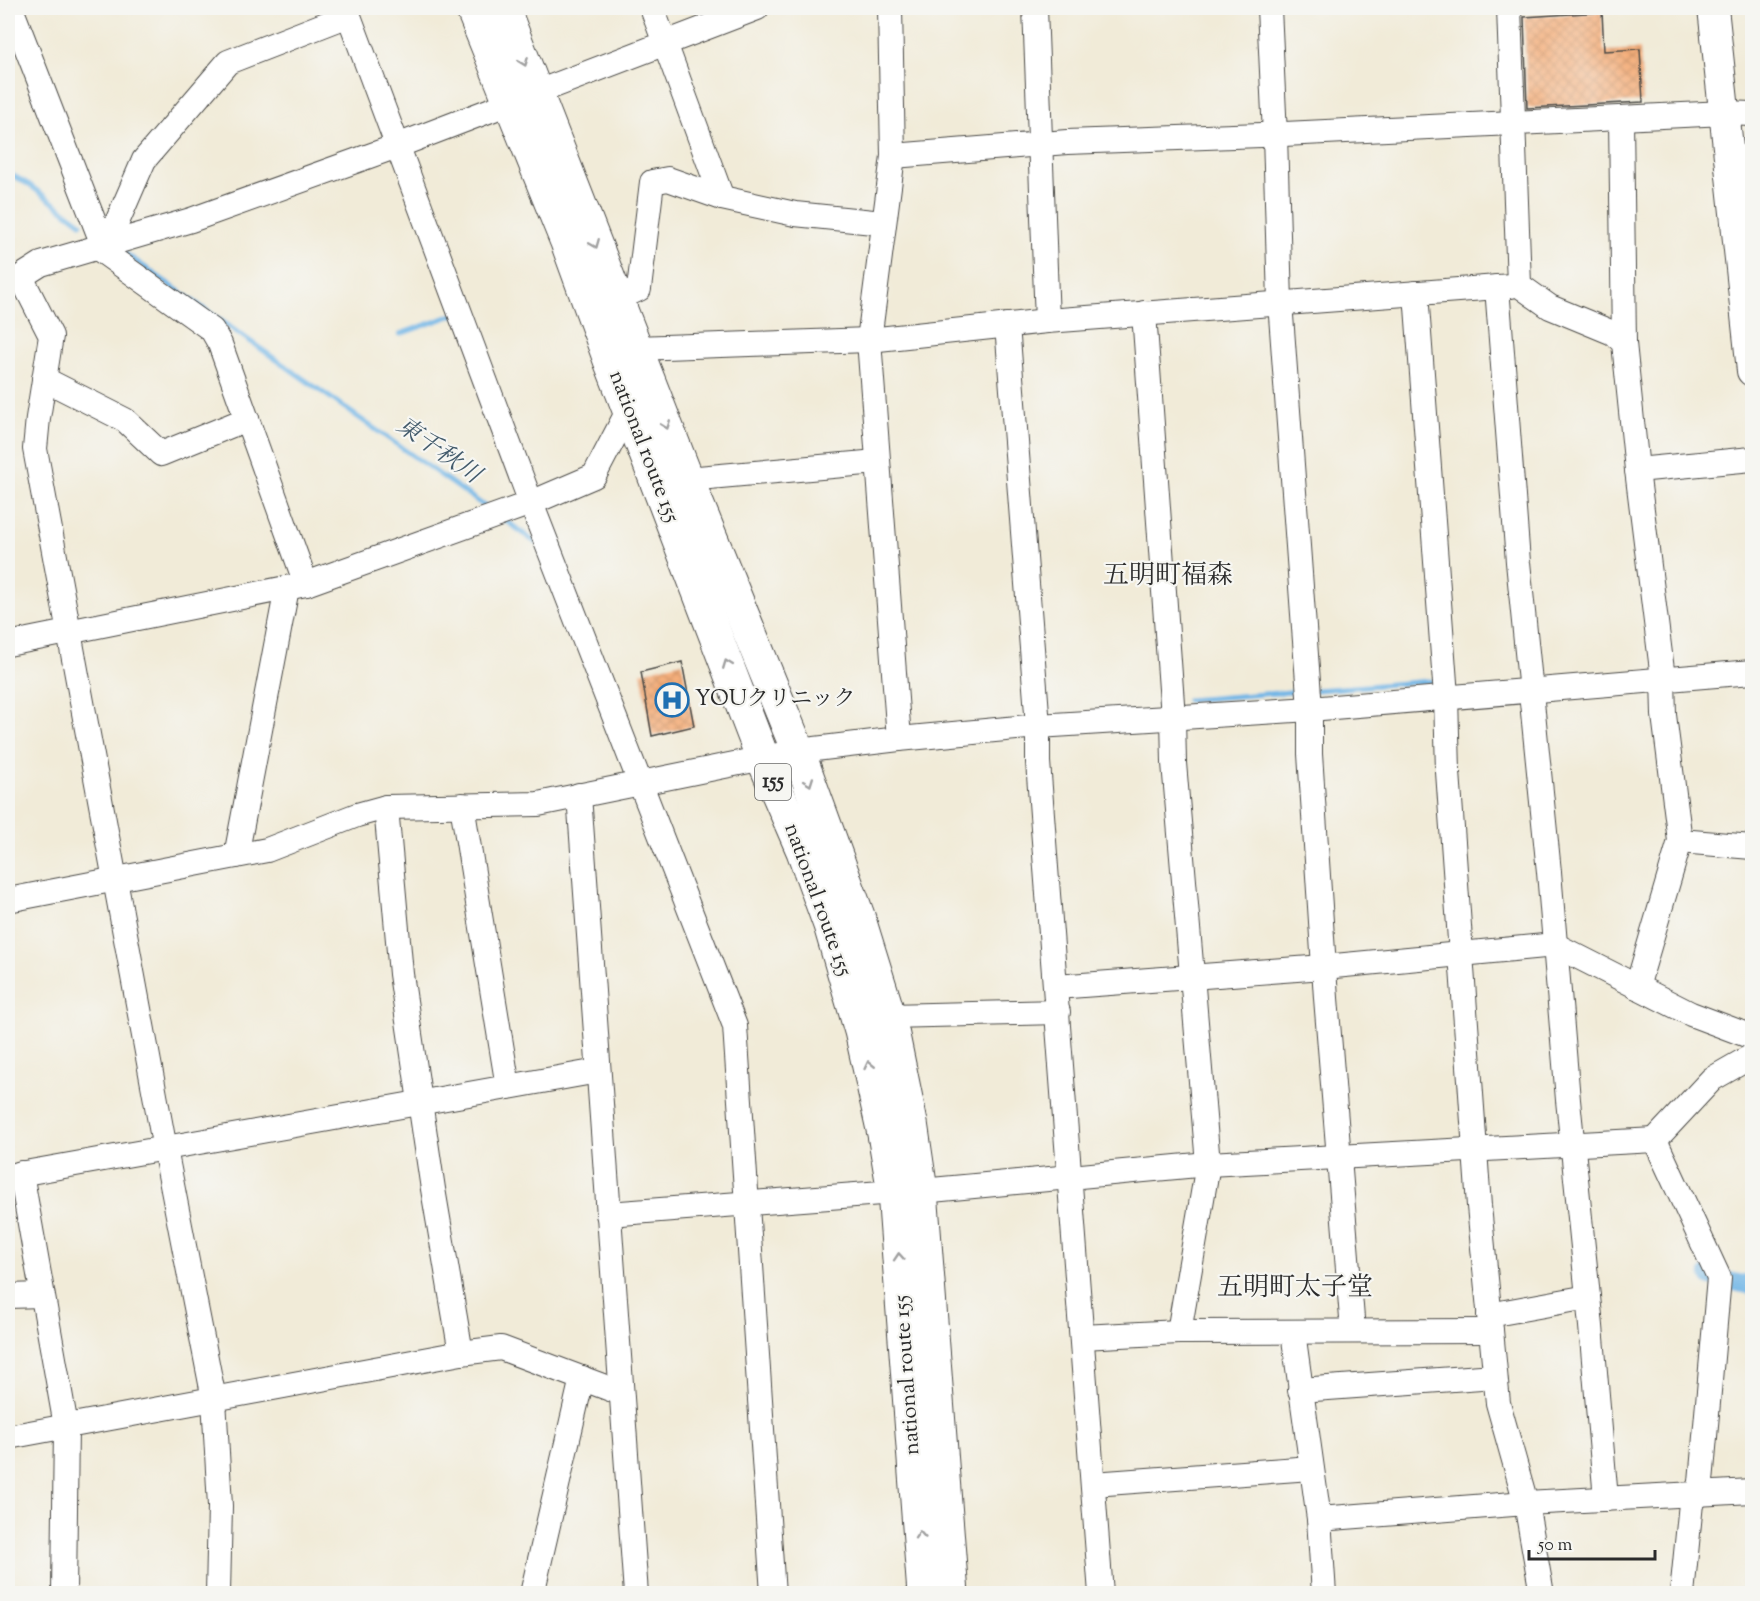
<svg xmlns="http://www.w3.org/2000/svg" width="1760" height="1601" viewBox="0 0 1760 1601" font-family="'Sorts Mill Goudy','Noto Serif JP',serif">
<defs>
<pattern id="building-cross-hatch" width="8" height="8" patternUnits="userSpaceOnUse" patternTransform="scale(1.5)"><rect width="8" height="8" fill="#f4ae7a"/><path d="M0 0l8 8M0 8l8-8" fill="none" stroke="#d1966a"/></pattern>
</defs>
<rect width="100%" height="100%" fill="#f6f6f2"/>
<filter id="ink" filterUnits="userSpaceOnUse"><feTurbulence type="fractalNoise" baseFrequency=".0167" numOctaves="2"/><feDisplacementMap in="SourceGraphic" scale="12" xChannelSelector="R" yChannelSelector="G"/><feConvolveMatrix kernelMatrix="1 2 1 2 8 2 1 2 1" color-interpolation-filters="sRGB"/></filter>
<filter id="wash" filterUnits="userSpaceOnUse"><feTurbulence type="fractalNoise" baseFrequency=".008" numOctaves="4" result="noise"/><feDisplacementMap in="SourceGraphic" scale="24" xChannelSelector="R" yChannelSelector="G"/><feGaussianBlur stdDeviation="1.35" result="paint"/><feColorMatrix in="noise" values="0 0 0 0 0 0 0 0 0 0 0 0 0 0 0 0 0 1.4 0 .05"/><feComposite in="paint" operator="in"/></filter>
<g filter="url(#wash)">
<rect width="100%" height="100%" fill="#f1ebd8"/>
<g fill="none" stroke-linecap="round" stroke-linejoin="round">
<g stroke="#6fb5e6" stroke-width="5">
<polyline points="8,173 28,184 81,223"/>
<polyline points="126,254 490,510"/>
<polyline points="400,334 453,315"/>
<polyline points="505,520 536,543"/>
<polyline points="1316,690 1431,681"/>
<polyline points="1188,700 1303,691"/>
</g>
<polyline stroke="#6fb5e6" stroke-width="18" points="1709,1274 1711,1277 1752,1286"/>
</g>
<g id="blocks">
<g fill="url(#building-cross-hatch)">
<polygon points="1602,12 1604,51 1640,49 1643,102 1527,108 1524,17"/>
<polygon points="682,662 694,726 652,736 641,672"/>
</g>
</g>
</g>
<g filter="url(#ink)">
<use href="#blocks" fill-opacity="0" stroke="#494845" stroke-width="1.5"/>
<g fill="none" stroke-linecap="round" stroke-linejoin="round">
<g stroke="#494845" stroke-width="26">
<g id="minor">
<polyline points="11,8 103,245"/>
<polyline points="346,8 531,503 735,1026 773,1594"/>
<polyline points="652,8 722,198"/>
<polyline points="890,8 893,156 869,340 899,739"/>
<polyline points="1035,8 1047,321"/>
<polyline points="1269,8 1275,135 1280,302 1310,709 1310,754 1326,998 1353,1331"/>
<polyline points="1509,8 1519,285 1550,307 1613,333 1624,343 1637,470 1663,678 1664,715 1680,841 1637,987"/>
<polyline points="1621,119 1624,343"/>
<polyline points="893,156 1067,142 1261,135 1725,113 1752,114"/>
<polyline points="108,243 144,160 228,62 349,15"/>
<polyline points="96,247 212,330 220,344 306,584"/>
<polyline points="21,277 51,336 38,418 35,449 165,1149 214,1399 220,1506 218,1594"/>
<polyline points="8,285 41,264 191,220 397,146 757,8"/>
<polyline points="1497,287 1518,562 1549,872 1568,1100 1591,1326 1606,1499"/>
<polyline points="1416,293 1446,696 1448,772 1479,1206 1498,1403 1526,1503 1542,1594"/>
<polyline points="617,299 639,289 652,182 668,179 722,198 795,214 883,223"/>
<polyline points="1144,313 1173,717 1174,763 1208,1164 1179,1332"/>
<polyline points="1007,325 1038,726 1038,762 1101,1594"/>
<polyline points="636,348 869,340 1047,321 1511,286"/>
<polyline points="44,379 125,420 161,454 247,419"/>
<polyline points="1637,470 1752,459"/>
<polyline points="687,479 877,462"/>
<polyline points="8,644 306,584 531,503 594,476 629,409"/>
<polyline points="579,795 636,1594"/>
<polyline points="462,805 508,1087"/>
<polyline points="386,807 401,974 433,1189 461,1353"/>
<polyline points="1680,841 1752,847"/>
<polyline points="236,856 287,588"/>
<polyline points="8,900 267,850 357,815 386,807 538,804 798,751 899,739 1038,726 1310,709 1752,672"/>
<polyline points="1056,987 1324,967 1555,945 1691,1014 1752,1037"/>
<polyline points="889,1016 1058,1012"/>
<polyline points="1655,1140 1712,1079 1752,1056"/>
<polyline points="21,1173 66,1426 64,1594"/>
<polyline points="8,1176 598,1071"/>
<polyline points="921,1191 1208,1164 1655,1140 1719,1278 1700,1493 1691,1503 1682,1594"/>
<polyline points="608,1214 894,1192"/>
<polyline points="8,1296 42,1295"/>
<polyline points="1489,1315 1588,1297"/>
<polyline points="1293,1332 1319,1519 1324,1594"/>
<polyline points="1082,1337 1179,1332 1491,1331"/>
<polyline points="1300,1390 1495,1376"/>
<polyline points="8,1437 461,1353 501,1348 621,1393"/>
<polyline points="1093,1484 1311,1468"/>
<polyline points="1319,1519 1526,1503 1752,1491"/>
<polyline points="532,1594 582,1378"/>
</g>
</g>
<g stroke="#494845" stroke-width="32">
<polyline id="major" points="1713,8 1752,371"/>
</g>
<g stroke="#494845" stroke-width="35">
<g id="highway">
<polyline points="472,8 567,242 611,363 763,759 803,851 830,925 861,1031 884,1134 894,1192 924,1594"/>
<polyline points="503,8 687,479 798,751 858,916 889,1016 911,1123 921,1191 952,1594"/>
</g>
</g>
<use href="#minor" stroke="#fff" stroke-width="24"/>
<use href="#major" stroke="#fff" stroke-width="30"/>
<use href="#highway" stroke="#fff" stroke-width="33"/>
</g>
<defs><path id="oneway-chevron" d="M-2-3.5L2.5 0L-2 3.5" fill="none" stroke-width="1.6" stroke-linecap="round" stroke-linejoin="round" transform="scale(1.5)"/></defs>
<g stroke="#a0a0a0">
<use href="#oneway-chevron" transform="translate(524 62) rotate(69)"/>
<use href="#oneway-chevron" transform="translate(595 244) rotate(68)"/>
<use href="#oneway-chevron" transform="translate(666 425) rotate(69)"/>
<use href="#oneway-chevron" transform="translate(727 664) rotate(-111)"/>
<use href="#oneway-chevron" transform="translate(809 782) rotate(70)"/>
<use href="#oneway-chevron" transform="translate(869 1065) rotate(-103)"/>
<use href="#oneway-chevron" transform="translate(899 1257) rotate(-94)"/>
<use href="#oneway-chevron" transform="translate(920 1535) rotate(-94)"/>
</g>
</g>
<defs>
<g id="hospital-ring" transform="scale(1.725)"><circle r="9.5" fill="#f6f6f2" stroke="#1f6fb2" stroke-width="1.5"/><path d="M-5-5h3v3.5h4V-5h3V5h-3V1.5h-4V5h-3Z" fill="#1f6fb2"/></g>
</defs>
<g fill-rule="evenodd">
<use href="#hospital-ring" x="672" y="700"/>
</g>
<g text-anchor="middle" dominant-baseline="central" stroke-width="4.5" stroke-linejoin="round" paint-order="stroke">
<rect fill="#f6f6f2" stroke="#686867" stroke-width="1.5" x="755" y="764" width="36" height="36" rx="4.5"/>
<g font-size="21" font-weight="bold" fill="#2b2b2b">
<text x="773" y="782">155</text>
</g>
<g font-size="22" fill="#2b2b2b" stroke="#f6f6f2">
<text transform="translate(643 447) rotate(69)">national route 155</text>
<text transform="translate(817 900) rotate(70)">national route 155</text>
<text transform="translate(908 1375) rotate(-94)">national route 155</text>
</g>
<g font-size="22" fill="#2b2b2b" stroke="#f6f6f2" text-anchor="start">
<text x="695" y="700">YOUクリニック</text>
</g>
<g font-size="24" font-style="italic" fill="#435b6c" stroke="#f6f6f2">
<text transform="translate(438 451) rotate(35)">東千秋川</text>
</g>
<g font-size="26" fill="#2b2b2b" stroke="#f6f6f2">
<text x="1168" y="576">五明町福森</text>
<text x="1295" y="1288">五明町太子堂</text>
</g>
</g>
<rect width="1760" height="1601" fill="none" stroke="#f6f6f2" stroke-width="30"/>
<path d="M1529 1550v9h126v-9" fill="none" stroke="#2b2b2b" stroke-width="3"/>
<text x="1538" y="1550" font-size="18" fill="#2b2b2b" stroke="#f6f6f2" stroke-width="4.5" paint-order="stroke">50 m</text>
</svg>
